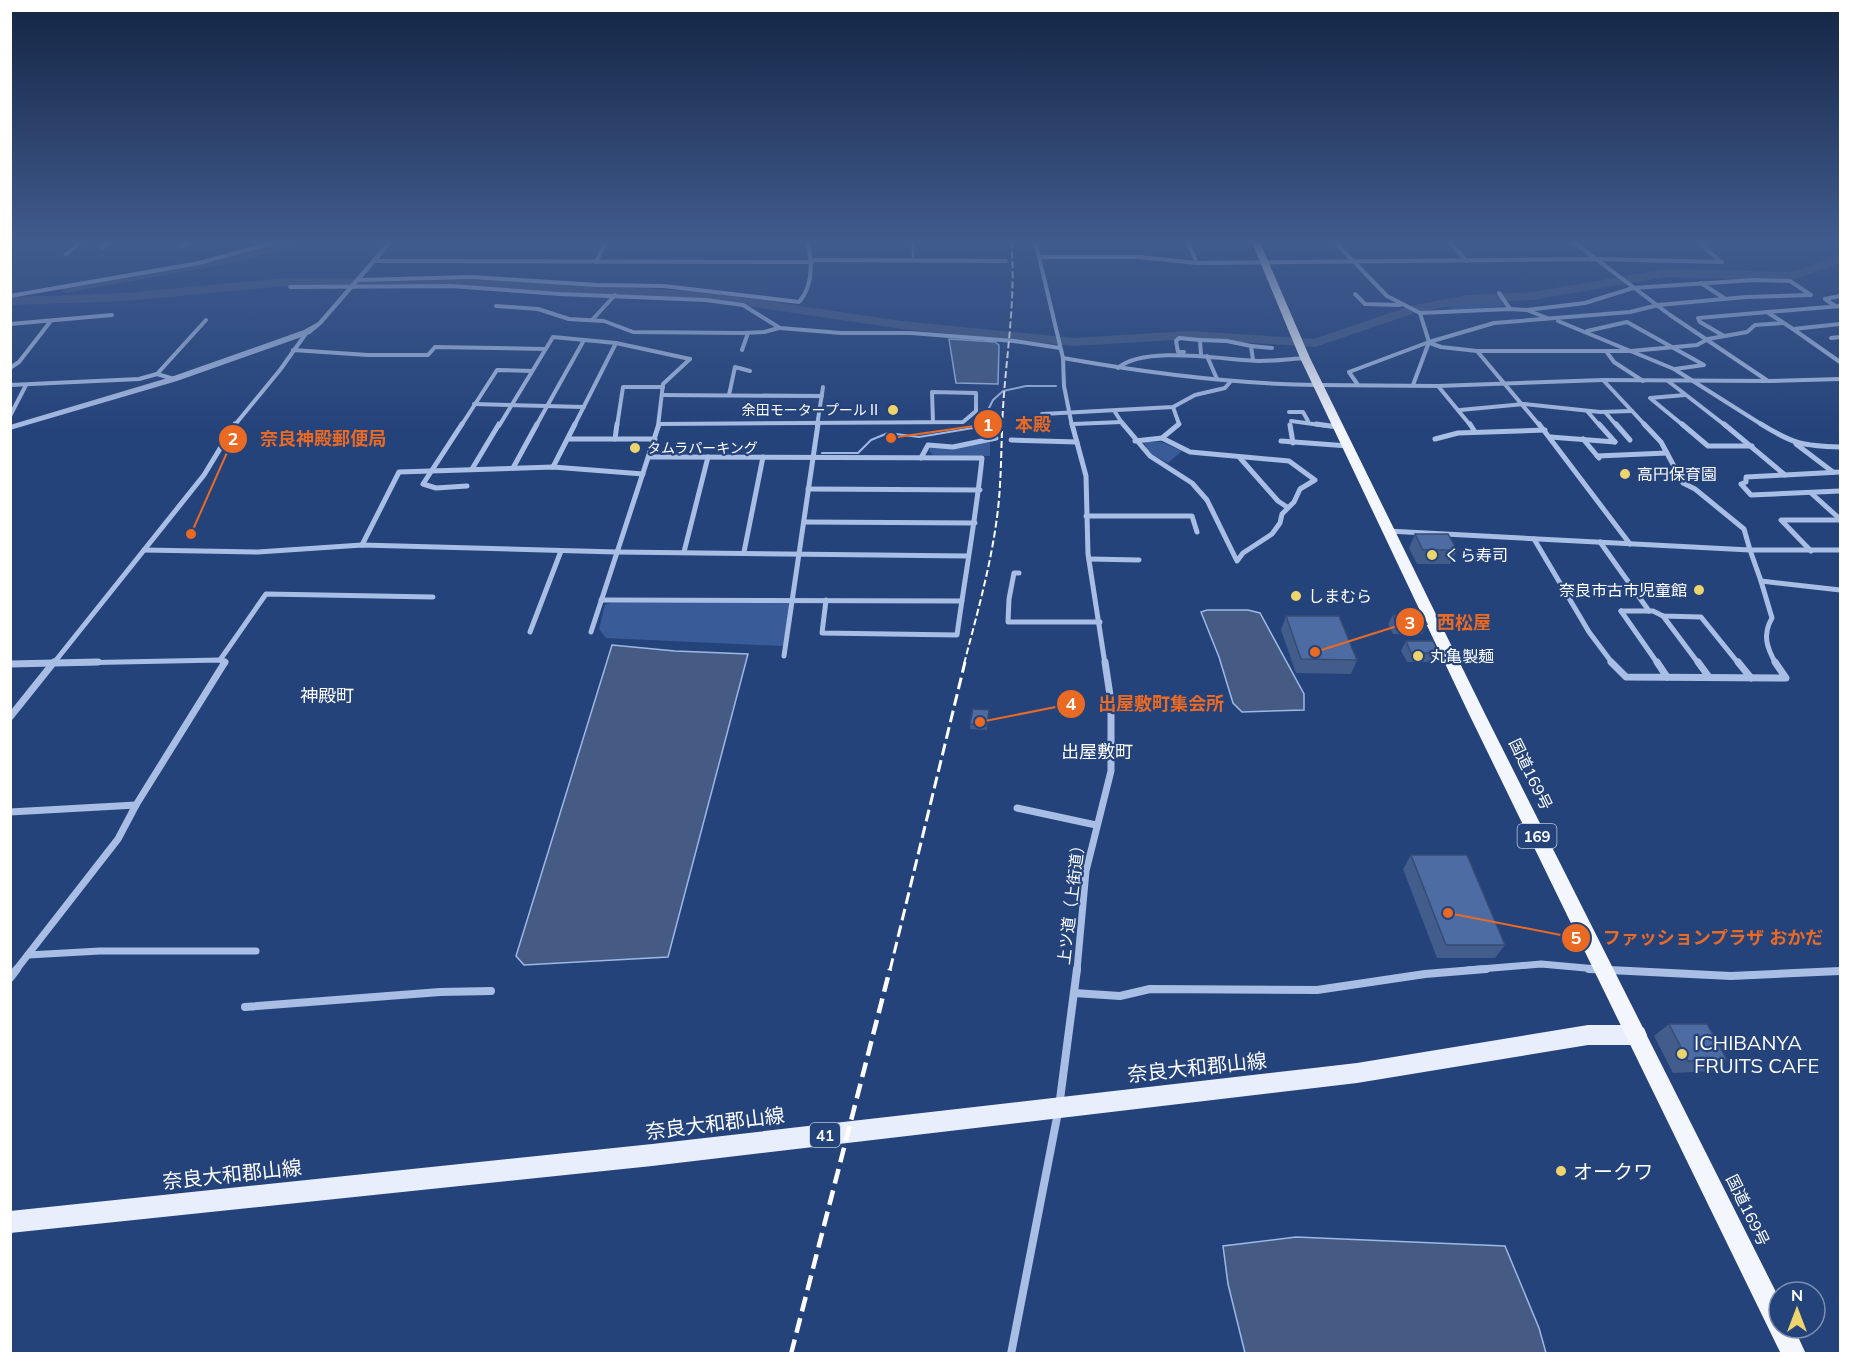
<svg xmlns="http://www.w3.org/2000/svg" width="1851" height="1364" viewBox="0 0 1851 1364" font-family="Mulish,'Noto Sans JP',sans-serif">
<rect width="100%" height="100%" fill="#25437b"/>
<g fill="#395b98">
<polygon points="1499,300 1505,306 1454,310 1446,305 1468,301"/>
<polygon points="990,442 990,456 933,455 929,451 930,447"/>
<polygon points="1144,442 1161,442 1182,451 1168,463 1148,452"/>
<polygon points="610,603 790,603 783,646 606,638 599,629 605,605"/>
</g>
<g fill="#455b84" stroke="#9db8e5" stroke-width="1.5">
<polygon points="949,339 995,342 999,345 998,384 956,383"/>
<polygon points="1207,610 1248,610 1260,613 1304,694 1304,710 1242,712 1233,703 1219,657 1201,612"/>
<polygon points="612,645 675,651 748,654 668,957 524,965 516,956"/>
<polygon points="1296,1237 1505,1246 1539,1328 1546,1353 1245,1353 1228,1284 1223,1246"/>
</g>
<g fill="none" stroke-linecap="round" stroke-linejoin="round">
<g stroke="#9db8e5" stroke-width="2">
<polyline points="912,240 913,257"/>
<polyline points="822,453 858,453 871,440 888,433 919,437 973,428 983,420 993,400 1003,391 1026,386 1056,386"/>
</g>
<g fill="#455b84" fill-rule="evenodd">
<polygon points="290,240 310,240 308,242 237,262 66,293 60,289 66,285 236,255"/>
<polygon points="1840,255 1840,263 1792,280 1666,277 1532,300 1467,303 1418,312 1315,347 1191,339 1073,346 902,329 707,300 488,288 286,286 126,301 10,305 10,297 126,293 286,278 488,280 707,292 902,321 1073,338 1191,331 1314,339 1410,306 1467,295 1532,292 1666,269 1791,272"/>
</g>
<g stroke="#a9bee4" stroke-width="4">
<polyline points="1035,240 1101,240"/>
<polyline points="1035,240 1063,358 1064,386 1072,426"/>
<polyline points="1187,240 1197,263"/>
<polyline points="1333,240 1387,296 1420,313 1510,309 1527,310 1547,318"/>
<polyline points="1447,240 1467,261"/>
<polyline points="1571,240 1670,315 1768,381"/>
<polyline points="1696,240 1721,262"/>
<polyline points="182,247 190,240"/>
<polyline points="102,248 113,240"/>
<polyline points="66,254 84,240"/>
<polyline points="1039,257 1139,257 1197,263 1594,259 1722,262"/>
<polyline points="813,260 1006,261"/>
<polyline points="373,261 812,262"/>
<polyline points="596,262 607,240"/>
<path d="M357,280l114,-3 126,8 67,1 135,16c15,-17 13,-42 8,-62"/>
<polyline points="1701,283 1724,298"/>
<polyline points="290,287 451,286 560,294 706,300 743,305 780,328 841,333 911,333 1014,341 1060,348"/>
<polyline points="1499,293 1510,309"/>
<polyline points="1355,294 1365,304 1400,305"/>
<polyline points="10,296 199,263 283,240"/>
<polyline points="496,306 538,309 569,319 604,321 633,332 743,333 764,332 779,328"/>
<polyline points="1835,306 1825,299 1840,296"/>
<polyline points="1767,312 1793,329"/>
<polyline points="592,320 615,295"/>
<polyline points="1558,321 1674,369 1764,426"/>
<polyline points="10,324 112,315"/>
<polyline points="1840,324 1793,329 1840,362"/>
<polyline points="1587,331 1627,322 1704,365 1675,369"/>
<polyline points="1724,336 1700,322 1698,318 1840,306"/>
<polyline points="1831,338 1840,337"/>
<polyline points="1200,340 1227,341 1251,346 1253,360"/>
<polyline points="1430,343 1441,347 1477,351 1631,351 1697,345 1708,339 1747,332 1755,325 1783,323"/>
<polyline points="1251,346 1272,348"/>
<polyline points="293,350 368,355 428,355 435,347 545,349"/>
<polyline points="742,350 748,333"/>
<polyline points="1477,351 1540,426"/>
<polyline points="1606,351 1614,362 1643,381"/>
<polyline points="1184,352 1178,352 1176,341 1179,338 1200,340 1201,355"/>
<polyline points="1207,356 1217,379"/>
<path d="M1063,358c84,15 169,26 255,27"/>
<polyline points="10,368 19,362 50,322"/>
<path d="M1118,368c27,-23 106,-8 141,-7 15,0 31,-2 46,-3"/>
<polyline points="174,379 157,374 206,320"/>
<polyline points="1603,380 1646,426"/>
<polyline points="1668,381 1726,426"/>
<polyline points="10,385 139,379 157,374"/>
<polyline points="1358,385 1349,372 1429,342 1494,323 1630,312 1658,305 1746,297 1811,295 1790,281 1754,280 1633,288 1585,303 1527,310"/>
<polyline points="1413,385 1429,342 1420,313"/>
<polyline points="1438,386 1471,426"/>
<polyline points="662,395 822,396"/>
<polyline points="729,395 735,367 750,371"/>
<polyline points="474,404 584,407"/>
<polyline points="1173,407 1179,424 1177,426"/>
<polyline points="1460,410 1524,404 1600,412 1632,411"/>
<polyline points="1587,411 1600,426"/>
<polyline points="1115,412 1124,426"/>
<polyline points="1289,412 1303,412 1308,421"/>
<polyline points="1605,412 1617,426"/>
<polyline points="1042,414 1173,407 1195,395 1225,388 1231,381"/>
<polyline points="10,416 26,385"/>
<polyline points="1291,421 1328,426"/>
<polyline points="659,424 963,422 976,411 976,393 932,392 933,422"/>
<polyline points="1073,424 1122,422"/>
<polyline points="234,426 280,370 307,332"/>
<polyline points="461,426 497,370 532,371"/>
<polyline points="499,426 553,337 616,343 690,359"/>
<polyline points="536,426 584,340"/>
<polyline points="574,426 616,343"/>
<polyline points="617,426 623,387 663,387"/>
<polyline points="658,426 663,384 690,359"/>
<polyline points="817,426 823,387"/>
<polyline points="1684,426 1650,398 1685,395"/>
</g>
<g stroke="#a9bee4" stroke-width="5">
<polyline points="462,424 423,484 436,488 467,486"/>
<polyline points="1072,424 1086,476 1088,554 1105,664"/>
<polyline points="1123,424 1150,456 1192,483 1207,500 1237,561 1243,553 1272,534 1280,523 1282,514 1294,502 1300,489 1315,480 1289,461 1190,452 1162,438"/>
<polyline points="1316,424 1338,427"/>
<polyline points="1470,424 1475,432"/>
<polyline points="1539,424 1630,544"/>
<polyline points="1599,424 1615,442"/>
<polyline points="1616,424 1630,440"/>
<polyline points="1644,424 1661,442 1683,483 1695,489 1744,529 1750,550 1840,550"/>
<polyline points="1682,424 1708,446 1752,446"/>
<polyline points="1724,424 1785,475 1746,477 1746,482 1741,484 1751,495 1840,491"/>
<path d="M1761,424c32,20 42,22 79,23"/>
<polyline points="1290,425 1293,443"/>
<polyline points="1550,437 1615,442"/>
<polyline points="568,439 655,439"/>
<polyline points="615,439 617,424"/>
<polyline points="1435,439 1458,433 1545,430"/>
<polyline points="1583,439 1599,458"/>
<polyline points="1011,440 1077,442"/>
<polyline points="1135,441 1162,438 1179,424"/>
<polyline points="1281,441 1348,446"/>
<polyline points="1796,444 1833,472"/>
<polyline points="1597,456 1667,453"/>
<path d="M649,457l333,1c-6,59 -17,118 -25,177l-135,-2 4,-33"/>
<polyline points="921,458 928,445 953,447 996,438"/>
<polyline points="1240,458 1278,501 1287,507"/>
<polyline points="553,467 575,424"/>
<polyline points="513,468 537,424"/>
<polyline points="472,469 499,424"/>
<polyline points="1785,475 1840,472"/>
<polyline points="808,489 980,490"/>
<polyline points="1811,493 1840,519"/>
<polyline points="1086,516 1192,516 1197,532"/>
<polyline points="804,522 975,523"/>
<polyline points="1388,531 1750,550 1761,581 1840,590"/>
<polyline points="1534,539 1589,632 1613,664"/>
<polyline points="1600,542 1649,611"/>
<polyline points="362,545 399,472 553,467 643,474"/>
<polyline points="144,550 258,552 362,545 616,552 967,556"/>
<polyline points="1811,551 1781,520 1840,520"/>
<polyline points="684,552 708,457"/>
<polyline points="744,552 763,457"/>
<polyline points="1089,559 1139,560"/>
<polyline points="1019,573 1014,573 1009,599 1008,622 1100,622"/>
<path d="M1761,581l11,37c-10,17 -5,30 4,46"/>
<polyline points="601,600 962,601"/>
<polyline points="1621,611 1653,611 1663,616 1701,617 1739,664"/>
<polyline points="1621,611 1658,664"/>
<polyline points="1663,616 1699,664"/>
<polyline points="530,632 561,551"/>
<polyline points="591,632 659,424"/>
<polyline points="784,656 818,424"/>
<polyline points="220,660 266,594 433,597"/>
<polyline points="20,664 220,660 225,664"/>
<polyline points="53,664 204,475 235,424"/>
</g>
<g stroke="#a9bee4" stroke-width="7">
<polyline points="1611,662 1626,677 1786,678 1775,662"/>
<polyline points="1657,662 1667,677"/>
<polyline points="1698,662 1709,677"/>
<polyline points="1738,662 1751,678"/>
<polyline points="10,664 98,662"/>
<polyline points="10,717 54,662"/>
<polyline points="1017,808 1096,825"/>
<polyline points="10,812 136,805"/>
<polyline points="28,955 100,951 256,951"/>
<polyline points="16,970 118,839 136,805 225,662"/>
<polyline points="1077,970 1086,871 1111,771 1111,702 1105,662"/>
<polyline points="1468,970 1541,964 1608,970"/>
</g>
<g stroke="#a9bee4" stroke-width="8">
<polyline points="1589,969 1731,976 1840,971"/>
<polyline points="10,978 17,969"/>
<polyline points="1074,993 1120,996 1150,989 1317,990 1425,974 1486,969"/>
<polyline points="245,1007 440,992 491,991"/>
<polyline points="1011,1354 1059,1107 1077,969"/>
</g>
<g fill="#a9bee4" fill-rule="evenodd">
<polygon points="389,240 395,240 322,324 310,334 177,381 10,430 10,425 171,377 304,330 318,322"/>
<polygon points="1840,377 1840,381 1768,383 1603,382 1438,388 1319,387 1315,385 1319,383 1438,384 1603,378 1768,379"/>
</g>
<polygon fill="#e8eefc" fill-rule="evenodd" points="1588,1025 1637,1025 1644,1028 1647,1035 1644,1042 1637,1045 1588,1045 1357,1083 652,1166 10,1233 10,1211 652,1144 1357,1063"/>
<polygon fill="#f4f6fe" fill-rule="evenodd" points="1251,240 1259,240 1310,358 1485,714 1779,1298 1779,1328 1794,1328 1806,1354 1781,1354 1469,714 1300,358"/>
<path stroke="#fff" stroke-width="2" stroke-dasharray="7 3" stroke-linecap="butt" d="M964,664c14,-54 30,-109 35,-165 3,-35 2,-70 5,-105 4,-51 12,-102 7,-154"/>
<polyline stroke="#fff" stroke-width="3" stroke-dasharray="12 5" stroke-linecap="butt" points="890,970 965,662"/>
<polyline stroke="#fff" stroke-width="4.5" stroke-dasharray="15 7" stroke-linecap="butt" points="791,1354 890,969"/>
</g>
<g fill="#425d8c">
<polygon points="1415,534 1457,550 1450,564 1417,564 1409,548"/>
<polygon points="1393,615 1427,624 1422,634 1393,634 1388,624"/>
<polygon points="1286,616 1357,660 1351,674 1296,673 1281,630"/>
<polygon points="1406,641 1439,653 1434,662 1407,662 1401,651"/>
<polygon points="989,710 987,730 970,729 970,724"/>
<polygon points="1411,855 1505,945 1495,958 1437,958 1403,869"/>
<polygon points="1669,1024 1727,1060 1711,1071 1673,1073 1654,1036"/>
</g>
<g fill="#4d6ca3" stroke="#364c72" stroke-width="1.5">
<polygon points="1415,534 1448,534 1457,550 1423,550"/>
<polygon points="1393,615 1422,615 1427,624 1397,625"/>
<polygon points="1286,616 1339,616 1357,660 1301,659"/>
<polygon points="1406,641 1433,641 1439,653 1411,653"/>
<polygon points="973,709 989,710 987,726 970,724"/>
<polygon points="1411,855 1467,855 1505,945 1446,945"/>
<polygon points="1669,1024 1707,1024 1727,1060 1688,1061"/>
</g>
<linearGradient id="sky" x2="0" y2="1"><stop stop-color="#142544"/><stop offset="0.56" stop-color="#405b8d"/><stop offset="1" stop-color="#405b8d" stop-opacity="0"/></linearGradient>
<rect width="1851" height="431" fill="url(#sky)"/>
<g fill="#edd46d" stroke="#25437b" stroke-width="2">
<circle cx="893" cy="410" r="6"/>
<circle cx="635" cy="448" r="6"/>
<circle cx="1625" cy="474" r="6"/>
<circle cx="1432" cy="555" r="6"/>
<circle cx="1699" cy="590" r="6"/>
<circle cx="1296" cy="596" r="6"/>
<circle cx="1418" cy="656" r="6"/>
<circle cx="1682" cy="1054" r="6"/>
<circle cx="1561" cy="1171" r="6"/>
</g>
<g text-anchor="middle" dominant-baseline="central" stroke-width="4.5" stroke-linejoin="round" paint-order="stroke">
<g font-size="14" fill="#fff" stroke="#25437b" text-anchor="end">
<text x="881" y="410">余田モータープールⅡ</text>
<text x="647" y="448" text-anchor="start">タムラパーキング</text>
</g>
<g fill="#25437b" stroke="#bec7d7" stroke-width="1.5">
<rect x="1517.5" y="824" width="39" height="24" rx="4.5"/>
<rect x="810" y="1123" width="30" height="24" rx="4.5"/>
</g>
<g font-size="15" font-weight="bold" fill="#fff">
<text x="1537" y="836">169</text>
<text x="825" y="1135">41</text>
</g>
<g font-size="16" fill="#fff" stroke="#25437b" text-anchor="start">
<text x="1637" y="474">高円保育園</text>
<text x="1444" y="555">くら寿司</text>
<text x="1687" y="590" text-anchor="end">奈良市古市児童館</text>
<text x="1308" y="596">しまむら</text>
<text x="1430" y="656">丸亀製麺</text>
</g>
<g font-size="16" fill="#fff" stroke="#25437b">
<text transform="translate(1531 774) rotate(64)">国道169号</text>
<text transform="translate(1071 901) rotate(-83)">上ツ道（上街道）</text>
<text transform="translate(1748 1210) rotate(64)">国道169号</text>
</g>
<g font-size="18" fill="#fff" stroke="#25437b">
<text x="327" y="695">神殿町</text>
<text x="1097" y="751">出屋敷町</text>
</g>
<g font-size="20" fill="#fff" stroke="#25437b" text-anchor="start">
<text x="1694" y="1042">ICHIBANYA<tspan x="1694" dy="23">FRUITS CAFE</tspan></text>
<text x="1573" y="1171">オークワ</text>
</g>
<g font-size="20" fill="#fff" stroke="#25437b">
<text transform="translate(1197 1067) rotate(-6)">奈良大和郡山線</text>
<text transform="translate(715 1123) rotate(-7)">奈良大和郡山線</text>
<text transform="translate(232 1174) rotate(-6)">奈良大和郡山線</text>
</g>
</g>
<path fill="none" stroke="#ea6a24" stroke-width="2" d="M891 438L988 424M191 534L233 439M1315 652L1410 622M980 722L1071 704M1448 913L1576 938"/>
<g fill="#ea6a24" stroke="#25437b" stroke-width="2">
<circle cx="891" cy="438" r="6"/>
<circle cx="191" cy="534" r="6"/>
<circle cx="1315" cy="652" r="6"/>
<circle cx="980" cy="722" r="6"/>
<circle cx="1448" cy="913" r="6"/>
<circle cx="988" cy="424" r="15"/>
<circle cx="233" cy="439" r="15"/>
<circle cx="1410" cy="622" r="15"/>
<circle cx="1071" cy="704" r="15"/>
<circle cx="1576" cy="938" r="15"/>
</g>
<g font-size="18" text-anchor="middle" font-weight="bold" fill="#fff">
<text x="988" y="431">1</text>
<text x="233" y="445">2</text>
<text x="1410" y="629">3</text>
<text x="1071" y="710">4</text>
<text x="1576" y="944">5</text>
</g>
<g font-size="18" text-anchor="middle" font-weight="bold" fill="#ea6a24" stroke="#25437b" stroke-width="4.5" stroke-linejoin="round" paint-order="stroke">
<text x="1033" y="431">本殿</text>
<text x="323" y="445">奈良神殿郵便局</text>
<text x="1464" y="629">西松屋</text>
<text x="1161" y="710">出屋敷町集会所</text>
<text x="1713" y="944">ファッションプラザ おかだ</text>
</g>
<rect width="1851" height="1364" fill="none" stroke="#ffffff" stroke-width="24"/>
<g transform="translate(1797 1310)"><circle r="28" fill="#25437b" stroke="#7c8eb0" stroke-width="1.5"/>
<path d="M0-4.5L10 22L0 15L-10 22Z" fill="#edd46d"/>
<text y="-9" font-size="16" font-weight="bold" text-anchor="middle" fill="#ffffff">N</text>
</g>
</svg>
